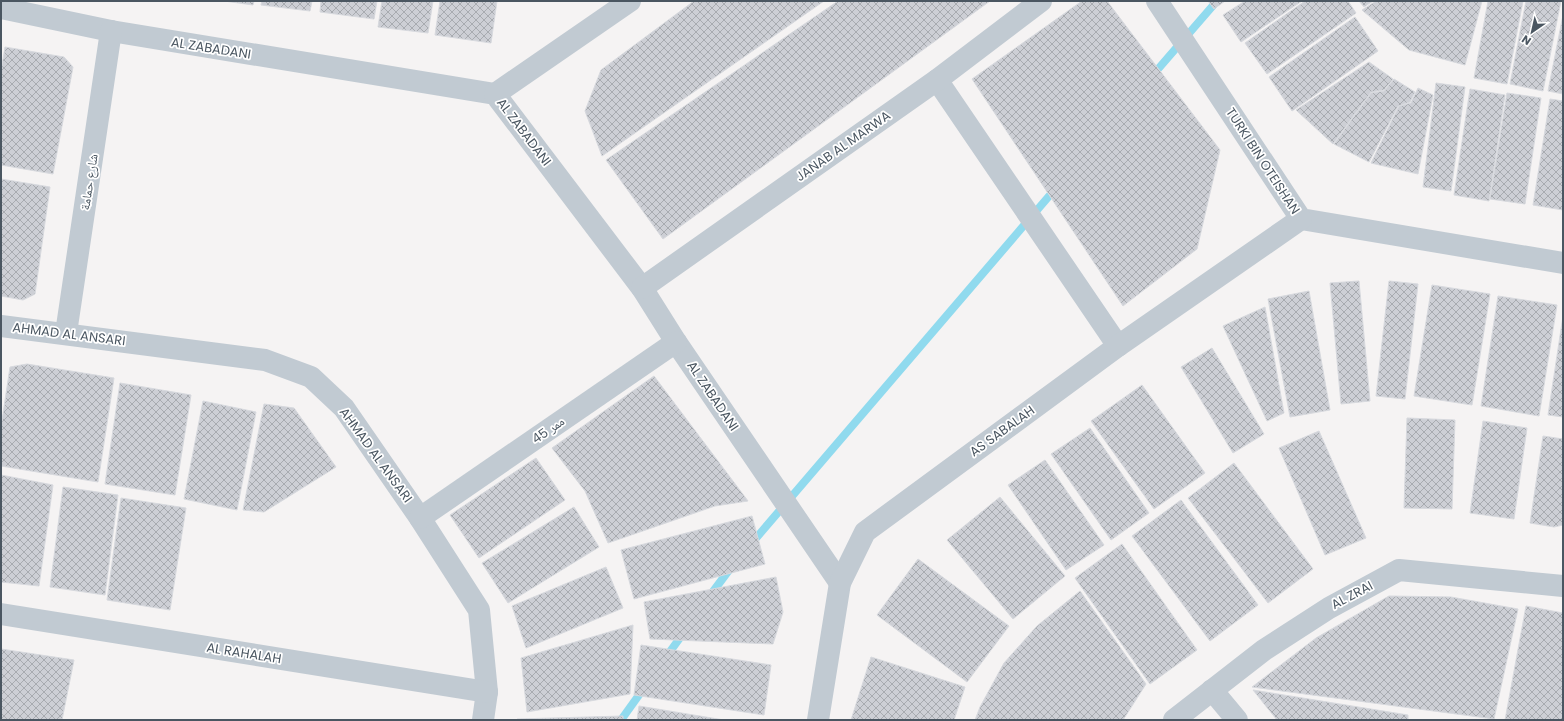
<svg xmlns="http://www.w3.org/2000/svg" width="1564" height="721" viewBox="0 0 1564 721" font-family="Poppins,'Noto Naskh Arabic',sans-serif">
<defs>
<pattern id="building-cross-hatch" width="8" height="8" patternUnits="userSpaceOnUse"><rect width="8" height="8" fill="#cdcfd5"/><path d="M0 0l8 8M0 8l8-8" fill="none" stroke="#a8abb0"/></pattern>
</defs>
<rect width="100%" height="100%" fill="#f5f3f3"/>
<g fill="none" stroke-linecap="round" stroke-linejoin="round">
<g stroke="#90daee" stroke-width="8">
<polyline points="1152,76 1217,1"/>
<polyline points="751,544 1056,188"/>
<polyline points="709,597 732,566"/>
<polyline points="666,657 685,631"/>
<polyline points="621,720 644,688"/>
</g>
</g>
<g fill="url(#building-cross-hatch)" stroke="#d7d9de">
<polygon points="224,1 254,1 253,5"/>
<polygon points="262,1 312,1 310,11 261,5"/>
<polygon points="321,1 377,1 374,19 320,12"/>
<polygon points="382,1 433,1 428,33 378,27"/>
<polygon points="440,1 497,1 491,43 435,35"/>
<polygon points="694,1 824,1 602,156 585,111 601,70"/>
<polygon points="838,1 990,1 663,239 606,160"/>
<polygon points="1082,1 1107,1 1220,150 1197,249 1123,306 972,79"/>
<polygon points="1208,1 1225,1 1214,9"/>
<polygon points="1245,1 1302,1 1241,42 1223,15"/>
<polygon points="1305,1 1348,1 1356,13 1267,74 1245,43"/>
<polygon points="1359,1 1373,1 1364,7"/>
<polygon points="1376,1 1482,1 1465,65 1409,50 1362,10"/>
<polygon points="1488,1 1523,1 1507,84 1474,78"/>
<polygon points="1526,1 1561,1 1543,91 1510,84"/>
<polygon points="1563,15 1563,94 1548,91"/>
<polygon points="1355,17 1378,51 1292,111 1269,77"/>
<polygon points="5,47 64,57 73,67 53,174 1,165 1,71"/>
<polygon points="1369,62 1393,79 1384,90 1371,92 1333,144 1296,110"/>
<polygon points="1394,79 1415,92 1410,102 1398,106 1369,162 1334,144 1371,93 1384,91"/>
<polygon points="1436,83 1465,87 1451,191 1423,187"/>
<polygon points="1418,88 1433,95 1418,174 1371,163 1399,106 1411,103"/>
<polygon points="1470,89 1505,95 1489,201 1454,195"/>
<polygon points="1507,93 1541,98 1525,204 1490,199"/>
<polygon points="1550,99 1563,101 1563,210 1533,205"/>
<polygon points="1,179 50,187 35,294 23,300 1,296"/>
<polygon points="1359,281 1370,401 1341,404 1330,283"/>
<polygon points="1389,281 1418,284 1405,399 1376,396"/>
<polygon points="1432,285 1490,294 1472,405 1414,396"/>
<polygon points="1309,291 1330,410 1290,417 1268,299"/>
<polygon points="1498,296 1557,305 1539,416 1481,406"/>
<polygon points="1265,307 1284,413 1267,421 1223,326"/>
<polygon points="1563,316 1563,417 1548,415"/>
<polygon points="1212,348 1264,434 1233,453 1181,367"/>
<polygon points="27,364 114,378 98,482 1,466 1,427 10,367"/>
<polygon points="654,376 748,501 715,506 608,543 585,491 552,448"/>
<polygon points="120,383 191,395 175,495 105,484"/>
<polygon points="1142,385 1205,473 1154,509 1091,421"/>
<polygon points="203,401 256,412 237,510 184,499"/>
<polygon points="264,404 294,408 336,467 264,512 243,510"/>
<polygon points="1407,418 1455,420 1452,509 1404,508"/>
<polygon points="1483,421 1527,428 1514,519 1470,513"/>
<polygon points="1090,428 1149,513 1111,540 1051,454"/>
<polygon points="1319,431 1366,538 1325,555 1279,448"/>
<polygon points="1543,436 1563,439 1563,525 1554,527 1530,523"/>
<polygon points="536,458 565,500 479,558 450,515"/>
<polygon points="1045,460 1104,545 1066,570 1008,485"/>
<polygon points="1234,463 1313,569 1268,603 1188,498"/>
<polygon points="1,475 53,485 39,586 1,582"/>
<polygon points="63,487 118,495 105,595 50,587"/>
<polygon points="1000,497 1065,576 1013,619 947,540"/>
<polygon points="121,498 186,508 170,610 107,600"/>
<polygon points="1181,500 1258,605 1210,641 1132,536"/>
<polygon points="574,507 599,547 508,603 482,563"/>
<polygon points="752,516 765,564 634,599 621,550"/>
<polygon points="1122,544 1197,650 1150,684 1075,578"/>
<polygon points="918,559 1009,626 967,682 877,615"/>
<polygon points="606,567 623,608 526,648 512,606"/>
<polygon points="776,577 783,612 773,644 650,639 644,602"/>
<polygon points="1080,591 1146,684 1123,720 975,720 980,707 1004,663 1037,626"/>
<polygon points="1389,596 1451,597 1518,609 1494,719 1252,687 1316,638"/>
<polygon points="1526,606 1563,613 1563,720 1505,720"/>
<polygon points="633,625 630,694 527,712 521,658"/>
<polygon points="641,645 771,665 764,715 634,695"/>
<polygon points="1,649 74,660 62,720 1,720"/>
<polygon points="871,657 965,687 954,720 851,720"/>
<polygon points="1253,690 1408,715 1408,720 1277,720"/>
<polygon points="639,706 724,720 637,720"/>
<polygon points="623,716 623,720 517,720 517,719"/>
</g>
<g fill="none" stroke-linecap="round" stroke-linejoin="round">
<g stroke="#c1cad2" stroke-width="22">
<polyline points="1157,1 1301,219 1563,263"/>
<polyline points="1,8 111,31 495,94 642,288 676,342 840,583"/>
<polyline points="937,80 1118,346"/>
<polyline points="495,94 630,1"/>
<polyline points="642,288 937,80 1041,1"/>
<polyline points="1,326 265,360 311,377 344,408 420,518 479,610 487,692 483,720"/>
<polyline points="66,333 111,31"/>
<polyline points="420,518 676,342"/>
<polyline points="1,614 487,692"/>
<polyline points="1212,690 1237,720"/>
<polyline points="818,720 840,583 865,532 1118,346 1301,219"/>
<polyline points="1174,720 1264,650 1329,608 1399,570 1563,586"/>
</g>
</g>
<g text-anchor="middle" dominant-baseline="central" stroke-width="3.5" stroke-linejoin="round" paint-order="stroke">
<g font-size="13" fill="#4a5661" stroke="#fff">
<text transform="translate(211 48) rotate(9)">AL ZABADANI</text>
<text transform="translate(524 132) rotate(53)">AL ZABADANI</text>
<text transform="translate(843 146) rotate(-35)">JANAB AL MARWA</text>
<text transform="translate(1263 161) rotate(57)">TURKI BIN OTEISHAN</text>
<text transform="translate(89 182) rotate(-81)">شارع حمامة</text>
<text transform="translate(69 334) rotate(7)">AHMAD AL ANSARI</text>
<text transform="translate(713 396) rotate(56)">AL ZABADANI</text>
<text transform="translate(548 430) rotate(-35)">ممر 45</text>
<text transform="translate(1002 431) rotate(-36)">AS SABALAH</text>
<text transform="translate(376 455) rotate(54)">AHMAD AL ANSARI</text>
<text transform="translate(1352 595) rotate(-28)">AL ZRAI</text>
<text transform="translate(244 653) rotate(9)">AL RAHALAH</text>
</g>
</g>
<rect width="1564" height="721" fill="none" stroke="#4a5661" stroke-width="4"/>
<g transform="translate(1532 32) rotate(214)" stroke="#ffffff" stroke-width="3" paint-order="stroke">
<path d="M0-3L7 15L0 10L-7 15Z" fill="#4a5661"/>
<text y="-6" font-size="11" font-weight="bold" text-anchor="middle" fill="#4a5661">N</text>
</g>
</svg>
